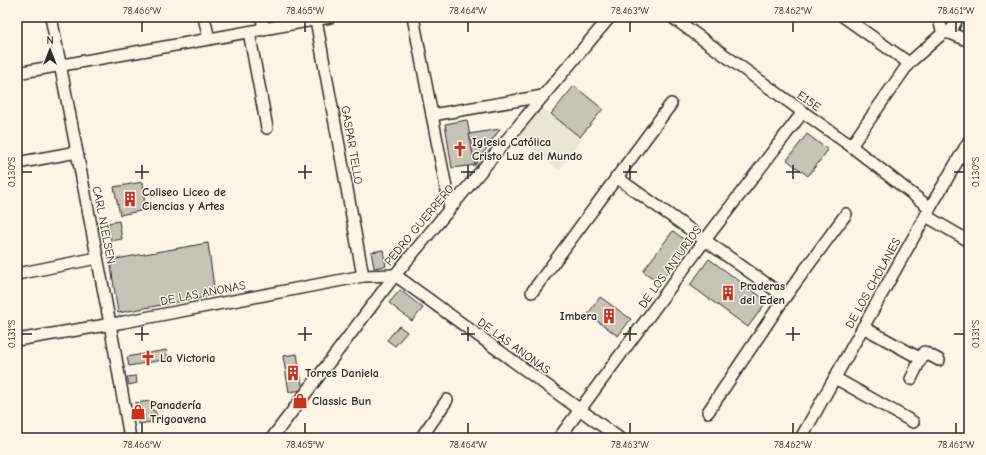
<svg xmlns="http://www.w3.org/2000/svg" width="986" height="455" viewBox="0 0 986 455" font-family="'Comic Neue',sans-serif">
<rect width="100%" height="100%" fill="#fcf5e5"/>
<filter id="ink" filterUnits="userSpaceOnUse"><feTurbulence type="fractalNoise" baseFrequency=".025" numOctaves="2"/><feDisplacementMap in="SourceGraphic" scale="8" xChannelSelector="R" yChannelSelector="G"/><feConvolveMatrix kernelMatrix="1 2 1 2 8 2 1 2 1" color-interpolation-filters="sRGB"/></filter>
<g filter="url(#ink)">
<polygon fill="#ece6d7" points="542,107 580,137 583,138 559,170 517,139"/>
<g fill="#c8c3b7" stroke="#2b2b2b">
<polygon points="574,86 603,109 580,137 551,114"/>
<polygon points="467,120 475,165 452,168 445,124"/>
<polygon points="500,129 475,165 469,134"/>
<polygon points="807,134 828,150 808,176 787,160"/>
<polygon points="143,182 145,210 120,215 114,187"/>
<polygon points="119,221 122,239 111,241 108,223"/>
<polygon points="673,231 689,243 659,283 643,271"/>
<polygon points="208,243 215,295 118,313 110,260"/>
<polygon points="383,250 386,266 374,268 371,252"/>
<polygon points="709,259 767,301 748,327 690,285"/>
<polygon points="400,290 423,308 412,321 389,303"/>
<polygon points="600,297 631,319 618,336 588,314"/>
<polygon points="399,326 407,332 395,346 387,340"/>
<polygon points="166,350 168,359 129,366 127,357"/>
<polygon points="297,354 303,390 289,392 283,356"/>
<polygon points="136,376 137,383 129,385 127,377"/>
<polygon points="150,401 152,410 156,412 157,418 152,419 152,422 138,424 135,403"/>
</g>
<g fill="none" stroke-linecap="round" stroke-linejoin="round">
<g stroke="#2b2b2b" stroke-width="14">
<g id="street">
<polyline points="51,17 110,324 130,438"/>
<polyline points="204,17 209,39"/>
<polyline points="262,17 264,30"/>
<polyline points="413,17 450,208"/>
<polyline points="672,17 803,112 851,146 930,208"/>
<polyline points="844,17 909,63"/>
<polyline points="938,17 943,33"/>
<polyline points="316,20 363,276"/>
<polyline points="249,32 267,128"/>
<polyline points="943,33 950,33 969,41"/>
<polyline points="950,33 958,17"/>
<path d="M17,73c104,-18 209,-37 313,-56"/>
<polyline points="432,115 543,96"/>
<polyline points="851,146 909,63 943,33"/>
<polyline points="17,163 77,152"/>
<polyline points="616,177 785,297"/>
<polyline points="926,216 969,241"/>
<polyline points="17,274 97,258"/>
<polyline points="395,275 619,438"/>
<polyline points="532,292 671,104"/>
<polyline points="863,327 921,359"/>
<polyline points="17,340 124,322 363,276 395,275"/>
<polyline points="835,378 913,422"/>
<polyline points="911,379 924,352 939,360"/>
<polyline points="708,412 785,297 846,214"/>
<polyline points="272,438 395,275 543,96 610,17"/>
<polyline points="421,438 447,400"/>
<polyline points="559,438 705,240 803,112"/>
<polyline points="801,438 930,208 969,141"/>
</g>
</g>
<use href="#street" stroke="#fcf5e5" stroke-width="11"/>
</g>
</g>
<path fill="none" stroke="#2b2b2b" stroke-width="1.5" d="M142,22v10M305,22v10M468,22v10M630,22v10M793,22v10M956,22v10M142,165v14M305,165v14M468,165v14M630,165v14M793,165v14M22,172h10M135,172h14M298,172h14M461,172h14M623,172h14M786,172h14M954,172h10M142,327v14M305,327v14M468,327v14M630,327v14M793,327v14M22,334h10M135,334h14M298,334h14M461,334h14M623,334h14M786,334h14M954,334h10M142,423v10M305,423v10M468,423v10M630,423v10M793,423v10M956,423v10"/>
<defs>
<g id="church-bare" transform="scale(1.2)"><path d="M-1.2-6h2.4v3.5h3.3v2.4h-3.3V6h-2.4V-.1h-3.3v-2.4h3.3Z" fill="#c8321e" stroke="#fcf5e5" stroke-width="2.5" paint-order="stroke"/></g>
<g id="building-bare" transform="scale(1.2)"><path d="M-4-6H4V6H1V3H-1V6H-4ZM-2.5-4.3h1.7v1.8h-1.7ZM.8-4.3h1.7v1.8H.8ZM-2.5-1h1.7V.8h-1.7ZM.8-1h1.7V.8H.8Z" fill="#c8321e" stroke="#fcf5e5" stroke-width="2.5" paint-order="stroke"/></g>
<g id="shop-bare" transform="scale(1.2)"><path d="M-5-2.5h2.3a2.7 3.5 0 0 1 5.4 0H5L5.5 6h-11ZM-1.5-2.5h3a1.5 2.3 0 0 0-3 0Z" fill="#c8321e" stroke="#fcf5e5" stroke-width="2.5" paint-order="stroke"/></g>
</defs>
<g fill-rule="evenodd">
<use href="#church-bare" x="460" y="149"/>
<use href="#building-bare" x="130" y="199"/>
<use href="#building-bare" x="728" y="293"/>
<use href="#building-bare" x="609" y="316"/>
<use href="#church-bare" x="148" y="358"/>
<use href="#building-bare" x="293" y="373"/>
<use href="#shop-bare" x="300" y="401"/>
<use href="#shop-bare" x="138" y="412"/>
</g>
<g text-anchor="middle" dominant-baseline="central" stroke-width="3" stroke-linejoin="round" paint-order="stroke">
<g font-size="12" fill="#2b2b2b" stroke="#fcf5e5">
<text transform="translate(809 101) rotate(35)">E15E</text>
<text transform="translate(352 145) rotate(80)">GASPAR TELLO</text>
<text transform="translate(104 225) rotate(79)">CARL NIELSEN</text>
<text transform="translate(419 225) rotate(-50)">PEDRO GUERRERO</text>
<text transform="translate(670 267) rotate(-54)">DE LOS ANTURIOS</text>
<text transform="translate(873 283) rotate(-61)">DE LOS CHOLANES</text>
<text transform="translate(203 293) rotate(-11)">DE LAS ANONAS</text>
<text transform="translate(514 346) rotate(36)">DE LAS ANONAS</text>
</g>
<g font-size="12" font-weight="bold" fill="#2b2b2b" stroke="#fcf5e5" text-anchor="start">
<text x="472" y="142">Iglesia Católica<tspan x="472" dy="14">Cristo Luz del Mundo</tspan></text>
<text x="142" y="192">Coliseo Liceo de<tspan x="142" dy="14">Ciencias y Artes</tspan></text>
<text x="740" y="286">Praderas<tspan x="740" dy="14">del Eden</tspan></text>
<text x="597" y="316" text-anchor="end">Imbera</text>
<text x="160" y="358">La Victoria</text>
<text x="305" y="373">Torres Daniela</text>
<text x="312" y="401">Classic Bun</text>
<text x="150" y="405">Panadería<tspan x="150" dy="14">Trigoavena</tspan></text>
</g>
</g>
<rect width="986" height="455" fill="none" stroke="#fcf5e5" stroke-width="44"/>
<g transform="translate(50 50)" stroke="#fcf5e5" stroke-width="3" paint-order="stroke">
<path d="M0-3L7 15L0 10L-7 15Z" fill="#2b2b2b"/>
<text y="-6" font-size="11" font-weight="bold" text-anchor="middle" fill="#2b2b2b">N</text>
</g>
<rect x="22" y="22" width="942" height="411" fill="none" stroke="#2b2b2b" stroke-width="1.5"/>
<g font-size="10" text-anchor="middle" fill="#2b2b2b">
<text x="142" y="14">78.466°W</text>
<text x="305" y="14">78.465°W</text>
<text x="468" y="14">78.464°W</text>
<text x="630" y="14">78.463°W</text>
<text x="793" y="14">78.462°W</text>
<text x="956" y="14">78.461°W</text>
<text transform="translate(11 172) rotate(-90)" y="4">0.130°S</text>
<text transform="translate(975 172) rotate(-90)" y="4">0.130°S</text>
<text transform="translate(11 334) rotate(-90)" y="4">0.131°S</text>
<text transform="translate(975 334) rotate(-90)" y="4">0.131°S</text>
<text x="142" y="448">78.466°W</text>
<text x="305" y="448">78.465°W</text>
<text x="468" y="448">78.464°W</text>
<text x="630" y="448">78.463°W</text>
<text x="793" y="448">78.462°W</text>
<text x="956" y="448">78.461°W</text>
</g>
</svg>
